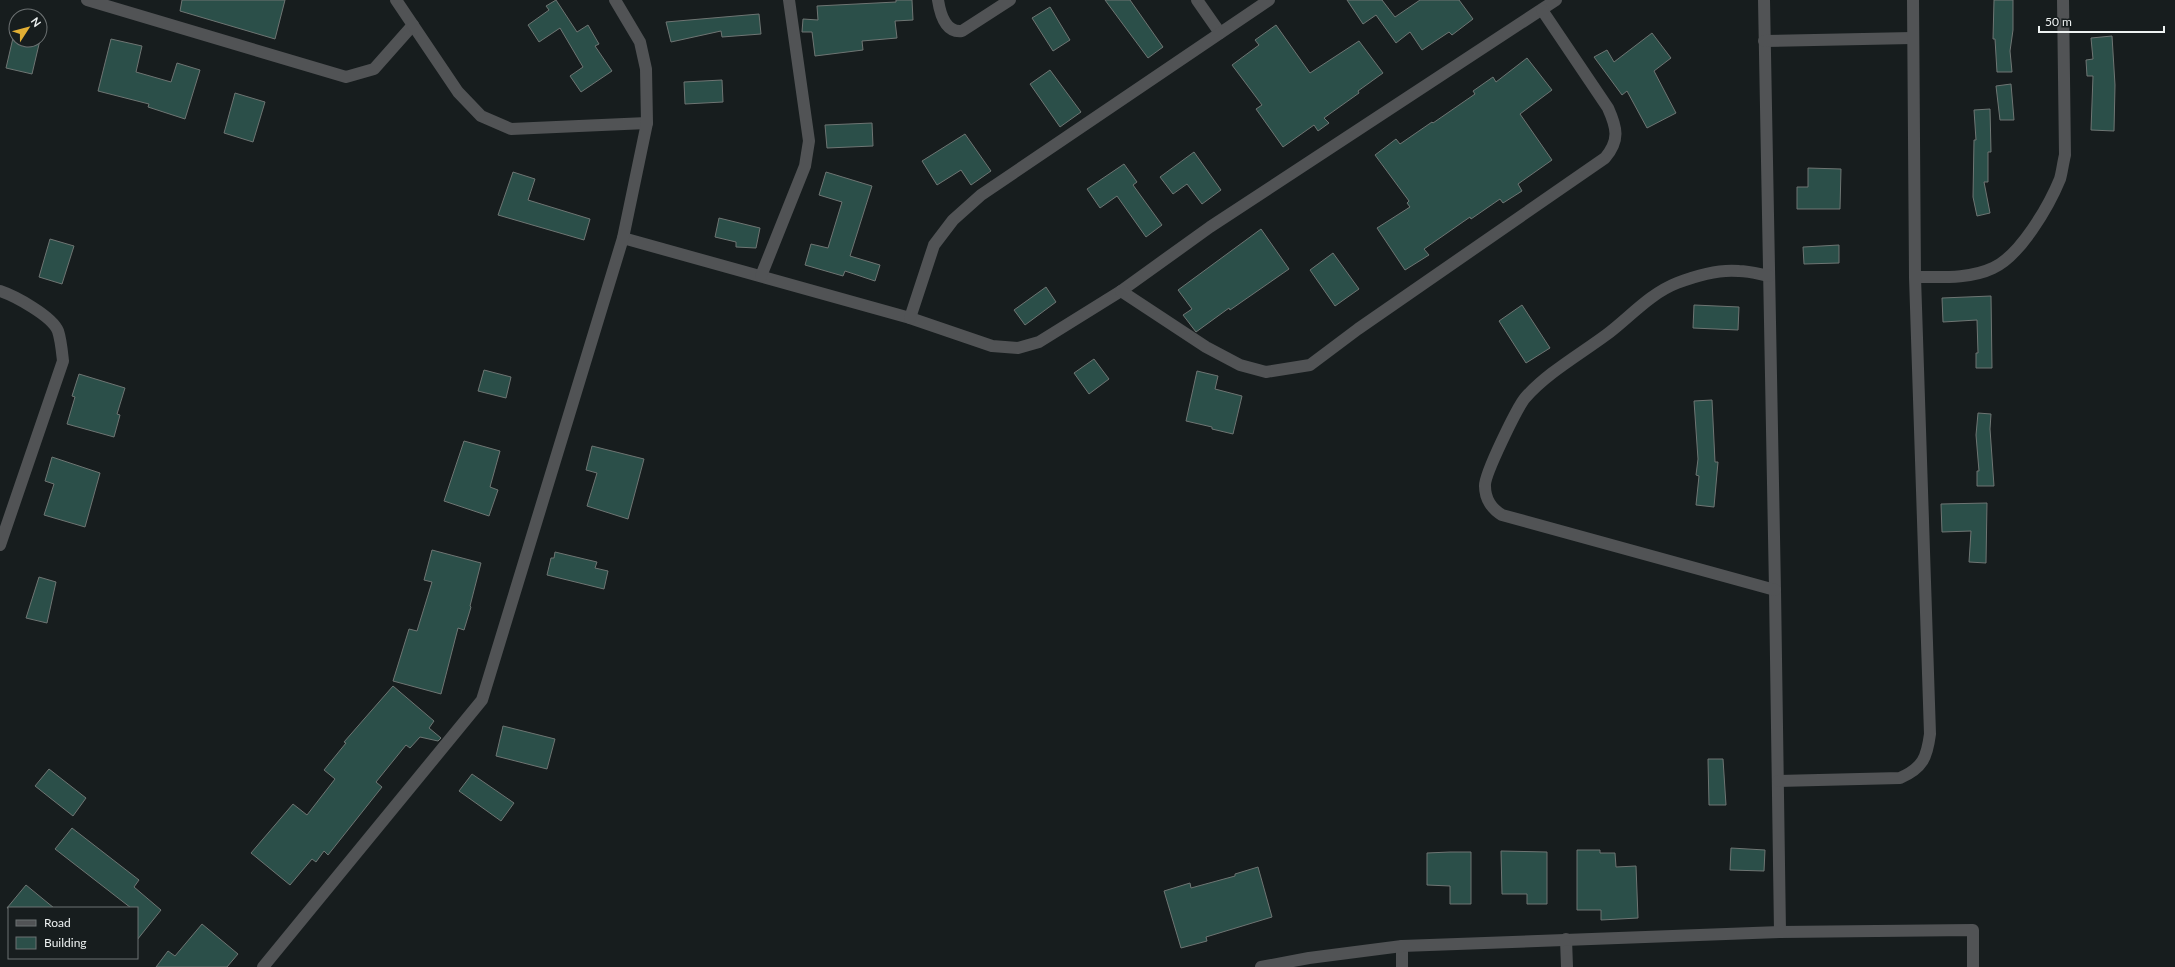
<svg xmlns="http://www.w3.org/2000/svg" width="2175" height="967" viewBox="0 0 2175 967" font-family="Lato,sans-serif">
<rect width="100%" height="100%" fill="#171d1e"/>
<g fill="#2b4f49" stroke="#6e7573">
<polygon points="182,0 285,0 275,39 180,11"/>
<polygon points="556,0 577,32 588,25 599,44 595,46 612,71 581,92 570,76 583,67 560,28 539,42 528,25 549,10 546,6"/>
<polygon points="896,0 912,0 913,20 895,21 897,38 862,41 863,50 815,56 812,32 802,32 803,19 818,20 817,6 896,2"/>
<polygon points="1105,0 1130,0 1163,47 1148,58"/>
<polygon points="1347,0 1382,0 1395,17 1420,0 1459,0 1473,19 1452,35 1449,32 1422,50 1410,32 1396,43 1376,15 1363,24"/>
<polygon points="1994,0 2013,0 2013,30 2010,51 2012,72 1997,72 1995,39 1993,39"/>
<polygon points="1050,7 1070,40 1053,51 1032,18"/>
<polygon points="759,14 761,34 722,37 721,31 671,42 666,22"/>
<polygon points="16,25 16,40 40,40 32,74 6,68"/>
<polygon points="1276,25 1310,73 1359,41 1383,73 1358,91 1359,93 1324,118 1329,123 1318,131 1314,125 1283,147 1256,109 1262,105 1232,65 1259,45 1255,40"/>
<polygon points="1652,33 1671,58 1654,71 1676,113 1647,128 1627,91 1622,95 1594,57 1607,50 1614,62"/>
<polygon points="2112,36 2115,85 2114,131 2091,130 2093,76 2087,76 2086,60 2093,59 2091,38"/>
<polygon points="111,39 142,46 136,72 171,82 177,63 200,70 185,119 148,107 149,104 98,91"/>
<polygon points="1527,58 1552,90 1520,114 1552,160 1518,184 1522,191 1503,203 1500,199 1471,219 1470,217 1424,249 1429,255 1405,270 1377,228 1410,207 1407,203 1409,201 1375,155 1396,139 1400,144 1432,122 1433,123 1475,94 1473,91 1493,77 1496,82"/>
<polygon points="1050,70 1081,112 1060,127 1030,84"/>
<polygon points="722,80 723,102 685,104 684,82"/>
<polygon points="2011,84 2014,120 2000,120 1996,86"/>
<polygon points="235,93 265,102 253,142 224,133"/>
<polygon points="1990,109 1991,152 1988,152 1988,182 1984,182 1990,213 1977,216 1973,197 1974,140 1976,140 1974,110"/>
<polygon points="872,123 873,146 827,148 825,125"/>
<polygon points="965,134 991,171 971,185 961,170 937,185 922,161"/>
<polygon points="1194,152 1221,190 1202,204 1187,184 1173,194 1160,177"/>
<polygon points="1124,164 1137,182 1133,185 1162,225 1146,237 1117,196 1100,208 1087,189"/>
<polygon points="1808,168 1841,169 1840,209 1797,209 1797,187 1808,187"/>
<polygon points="513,172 535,179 528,200 590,219 584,240 498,215"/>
<polygon points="826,172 872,186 850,256 880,265 875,281 845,271 843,276 805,265 811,244 828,248 842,202 819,195"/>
<polygon points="719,218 760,228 756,248 736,247 736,242 715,237"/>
<polygon points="1261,229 1289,269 1230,310 1229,308 1196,332 1183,315 1192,309 1178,290"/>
<polygon points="50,239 74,246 62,284 39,277"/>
<polygon points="1839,245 1839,263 1804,264 1803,247"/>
<polygon points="1333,253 1359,289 1335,306 1310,270"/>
<polygon points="1046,287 1056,302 1025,325 1014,310"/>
<polygon points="1991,296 1992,368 1976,368 1976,353 1978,353 1977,320 1943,322 1942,298"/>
<polygon points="1522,305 1550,348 1526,363 1499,321"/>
<polygon points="1694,305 1739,307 1738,330 1693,328"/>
<polygon points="1094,359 1109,379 1089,394 1074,373"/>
<polygon points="484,370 511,377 506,398 478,391"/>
<polygon points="1197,371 1218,376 1215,389 1242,396 1233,434 1212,429 1212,427 1186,421"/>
<polygon points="79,374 125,388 117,414 120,415 114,437 67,424 75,397 72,396"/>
<polygon points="1712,400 1715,462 1718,462 1714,507 1696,505 1699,476 1696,475 1698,459 1694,401"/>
<polygon points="1978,413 1991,414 1990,429 1994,486 1977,486 1977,471 1979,471 1976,435"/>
<polygon points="464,441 500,451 490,487 498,490 489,516 444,501"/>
<polygon points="592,446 644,459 628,519 587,506 597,473 586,470"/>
<polygon points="52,457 100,473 85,527 44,515 54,484 45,481"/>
<polygon points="1987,503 1986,563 1969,562 1971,531 1942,532 1941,504"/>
<polygon points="432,550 481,563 470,606 471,607 464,630 458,628 441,694 393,681 409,629 417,631 432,582 424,580"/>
<polygon points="555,552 597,562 595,568 608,571 604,589 547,575 551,558 554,558"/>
<polygon points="39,577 56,582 47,623 26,618"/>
<polygon points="393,686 434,721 429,728 441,738 438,741 420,737 410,748 406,745 376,782 382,787 328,855 324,851 316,862 312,859 290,885 251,853 293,804 307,815 335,779 324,770 346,743 344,742"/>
<polygon points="503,726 555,739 547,769 496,756"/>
<polygon points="1708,759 1723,759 1726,805 1709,805"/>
<polygon points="49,769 86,798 73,816 35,786"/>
<polygon points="472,774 514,803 501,821 459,791"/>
<polygon points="72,828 139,880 134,887 161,910 137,940 137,908 131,908 55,849"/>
<polygon points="1731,848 1765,850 1764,871 1730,870"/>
<polygon points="1577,850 1600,850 1600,853 1615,853 1616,867 1636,866 1638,918 1601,920 1601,910 1577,910"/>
<polygon points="1501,851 1547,852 1547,904 1527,904 1527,894 1502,894"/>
<polygon points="1450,852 1471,852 1471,904 1450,904 1450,886 1427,885 1427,853"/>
<polygon points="1258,867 1272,917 1206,937 1207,941 1181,948 1164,891 1190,883 1191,888 1235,876 1235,874"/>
<polygon points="26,885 54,908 7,908"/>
<polygon points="202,924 238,954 227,967 156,967 168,951 175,956"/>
</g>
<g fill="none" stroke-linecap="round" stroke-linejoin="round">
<g stroke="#515355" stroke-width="12">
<polyline points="87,0 346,77 374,69 413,25"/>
<polyline points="396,0 458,92 481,116 511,129 647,123"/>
<path d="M938,0c2,13 7,33 24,31l48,-31"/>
<polyline points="1197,0 1220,33"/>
<polyline points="1764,0 1775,590 1780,932"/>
<polyline points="1764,41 1912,38"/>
<polyline points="623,238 910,318 992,346 1018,348 1039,342 1121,291 1210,227 1556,0"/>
<polyline points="761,276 805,166 809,141 789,0"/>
<path d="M1769,276c-10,-2 -20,-5 -30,-5 -20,-2 -44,5 -62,12 -28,11 -48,35 -71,52 -27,20 -59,38 -81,63 -8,10 -41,77 -40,88 0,13 7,23 17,29l273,75"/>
<path d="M1915,277c26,0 55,2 78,-9 27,-12 56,-62 67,-89 2,-7 3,-16 5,-24l-2,-155"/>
<path d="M0,291c15,5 52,25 58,40 3,9 4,21 5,30l-63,184"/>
<path d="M1121,291l85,56 34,18 26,7 44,-7 48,-36 247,-171c15,-18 12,-30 3,-50l-66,-98"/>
<polyline points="910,318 934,245 953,220 981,195 1269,0"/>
<path d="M1778,781l122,-3c23,-10 27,-21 30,-44l-15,-457 -2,-277"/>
<polyline points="1566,939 1567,967"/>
<polyline points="1402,946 1402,967"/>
<polyline points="263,967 482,700 623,238 647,123 646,69 640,42 615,0"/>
<polyline points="1261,967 1309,958 1402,946 1780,932 1973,930 1973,967"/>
</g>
</g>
<rect x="8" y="907" width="130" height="52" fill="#171d1e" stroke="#6d7273"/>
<rect x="16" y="920" width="20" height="6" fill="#515355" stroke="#6d7273"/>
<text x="44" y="927" font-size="12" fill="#eef2f2">Road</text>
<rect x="16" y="937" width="20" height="12" fill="#2b4f49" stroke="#6d7273"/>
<text x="44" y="947" font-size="12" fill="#eef2f2">Building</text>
<g transform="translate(28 28) rotate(54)"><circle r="19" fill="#171d1e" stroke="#6d7273"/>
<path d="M0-3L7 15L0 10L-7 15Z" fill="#e2af34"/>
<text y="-6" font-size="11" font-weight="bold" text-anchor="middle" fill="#eef2f2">N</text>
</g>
<path d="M2039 26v6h125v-6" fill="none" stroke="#eef2f2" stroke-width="2"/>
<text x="2045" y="26" font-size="12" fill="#eef2f2" stroke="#171d1e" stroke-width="3" paint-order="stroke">50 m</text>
</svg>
